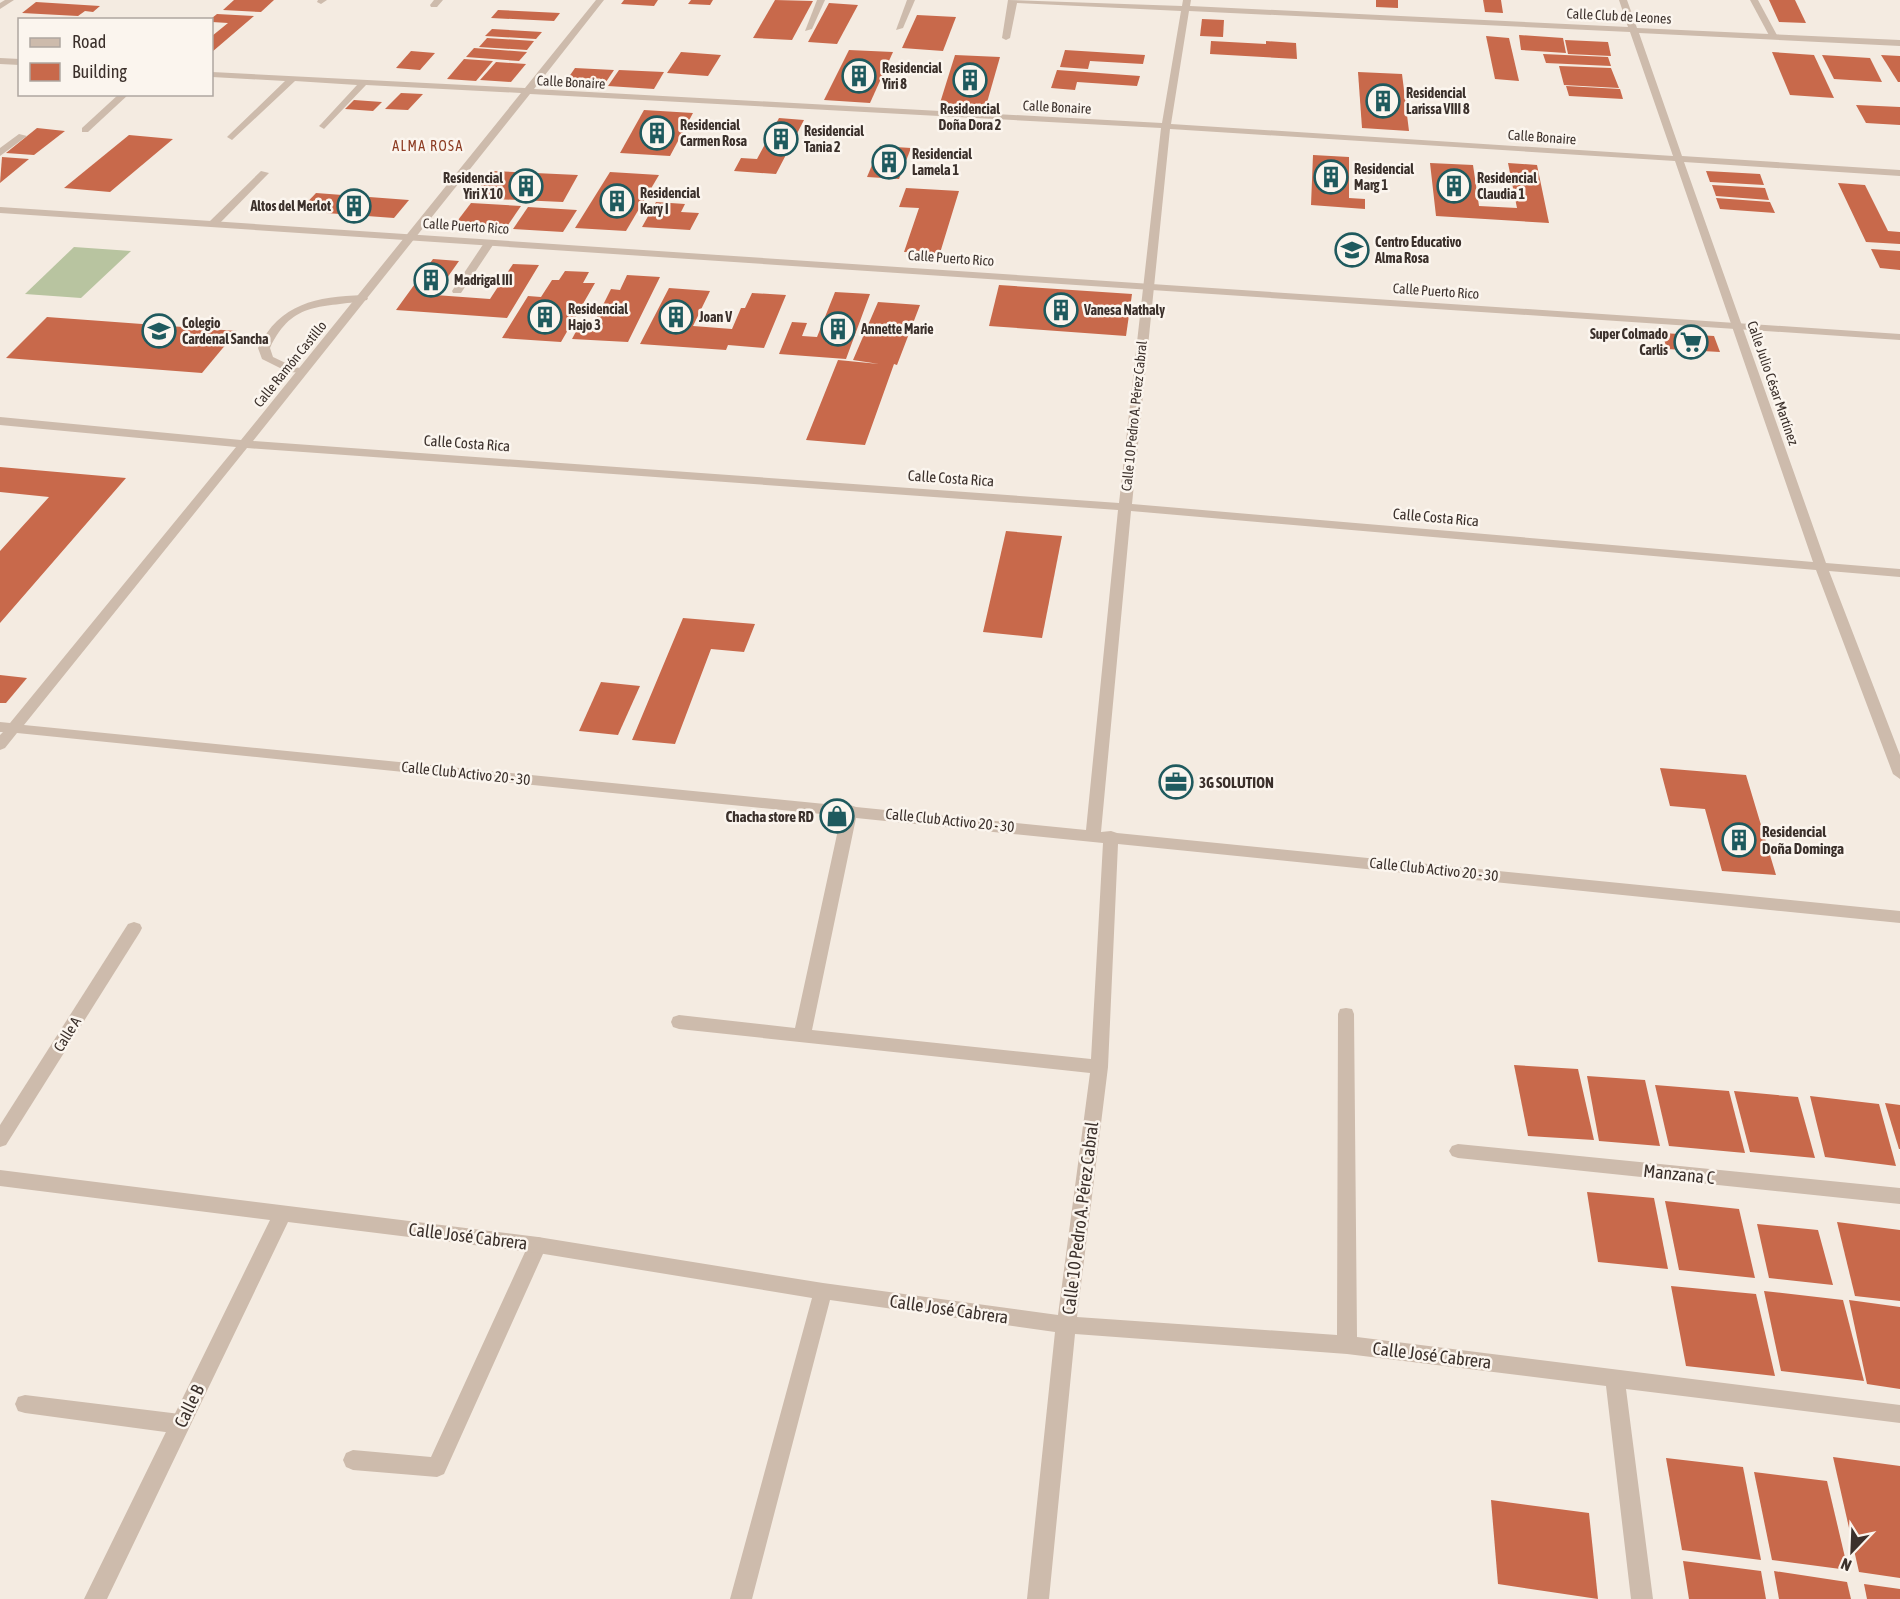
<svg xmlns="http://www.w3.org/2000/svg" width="1900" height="1599" viewBox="0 0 1900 1599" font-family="'Asap Condensed',sans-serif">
<rect width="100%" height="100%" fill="#f4ebe1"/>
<polygon fill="#b8c4a0" points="74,247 131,251 81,298 25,294"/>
<g fill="#c8694b">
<polygon points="234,0 274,0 261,12 223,10"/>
<polygon points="624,0 658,0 654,6 621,4"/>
<polygon points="691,0 713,0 710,5 688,4"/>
<polygon points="775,0 813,1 792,40 753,38"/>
<polygon points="1376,0 1398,0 1398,8 1376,7"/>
<polygon points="1483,0 1501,0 1503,13 1485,12"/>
<polygon points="1769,0 1795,0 1806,23 1779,22"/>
<polygon points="36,2 100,6 93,12 85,11 78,16 22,13"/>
<polygon points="829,3 858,5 837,44 808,42"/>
<polygon points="498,10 560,13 554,21 491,18"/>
<polygon points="217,14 254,16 212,52 212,36 228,23 212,22 212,18"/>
<polygon points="917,15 956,17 943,51 902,48"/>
<polygon points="1202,19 1224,20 1223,37 1200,36"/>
<polygon points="492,29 542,32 536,39 485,36"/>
<polygon points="1519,35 1563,38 1566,53 1521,50"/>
<polygon points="1486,36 1509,38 1519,81 1495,79"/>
<polygon points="487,38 534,41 527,50 479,47"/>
<polygon points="1565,40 1608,42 1611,56 1568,54"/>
<polygon points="1211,41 1266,44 1266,41 1296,43 1297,59 1210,54"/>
<polygon points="474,48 527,52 519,61 466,57"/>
<polygon points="849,50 893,52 870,103 824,100"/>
<polygon points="1065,50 1145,55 1143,64 1090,61 1088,69 1060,67"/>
<polygon points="411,51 435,53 420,70 396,68"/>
<polygon points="681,52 721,55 708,76 667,73"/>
<polygon points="1772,52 1814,55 1834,98 1790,95"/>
<polygon points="1543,54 1608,57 1611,66 1546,63"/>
<polygon points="955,55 1000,57 986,106 940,103"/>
<polygon points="1822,55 1870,58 1882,82 1834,79"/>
<polygon points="1881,55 1900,56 1900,82 1898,82"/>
<polygon points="464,59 493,61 476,81 447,79"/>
<polygon points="496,62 526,64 511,82 480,80"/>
<polygon points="1559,66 1611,68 1619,88 1564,85"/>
<polygon points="575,68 614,70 604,85 564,84"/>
<polygon points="619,70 664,72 654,89 608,86"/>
<polygon points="1057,70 1140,76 1137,86 1077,82 1075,90 1051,88"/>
<polygon points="1358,72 1402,74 1409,131 1362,128"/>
<polygon points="1566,86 1620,89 1623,99 1569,96"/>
<polygon points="401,93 423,94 408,110 385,109"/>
<polygon points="354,100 382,102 373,111 345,109"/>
<polygon points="1856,105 1900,107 1900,125 1866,123"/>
<polygon points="644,110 693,113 670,156 620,153"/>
<polygon points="779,118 804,120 776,174 734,171 741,158 757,159"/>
<polygon points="37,128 65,131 34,155 6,153"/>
<polygon points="129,135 173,139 110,192 64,188"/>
<polygon points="880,146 911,148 899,179 867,177"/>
<polygon points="1313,155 1349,157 1349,198 1365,199 1365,209 1311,205"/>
<polygon points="2,157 29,159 0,183"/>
<polygon points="1430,163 1473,165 1479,206 1517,208 1508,163 1537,165 1549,223 1436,216"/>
<polygon points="491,171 578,175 563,202 473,198"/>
<polygon points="1706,171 1760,174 1764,185 1710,182"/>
<polygon points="610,172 659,175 626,231 575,228"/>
<polygon points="1838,183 1865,185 1888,231 1900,232 1900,244 1866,242"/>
<polygon points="1712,185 1765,188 1769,200 1716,196"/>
<polygon points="906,188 959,191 940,253 904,252 919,208 899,207"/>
<polygon points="316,193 409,200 394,218 299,211"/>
<polygon points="1716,198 1770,202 1775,213 1720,209"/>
<polygon points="656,202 685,204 681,212 699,213 690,230 642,227"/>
<polygon points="471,203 521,206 506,228 455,224"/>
<polygon points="528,207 577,210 563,232 513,229"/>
<polygon points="1871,249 1900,251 1900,270 1880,268"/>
<polygon points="433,259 459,261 435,295 490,299 513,264 539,265 507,318 396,310"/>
<polygon points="565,271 589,272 583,283 595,283 561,342 502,338 528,296 541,297 552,280 559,280"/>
<polygon points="627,275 660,277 628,342 572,339 581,322 594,323 611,289 620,290"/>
<polygon points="999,285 1132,294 1126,336 989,326"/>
<polygon points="669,288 710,291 693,326 732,329 741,308 745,308 752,293 786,295 764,348 728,345 726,350 640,344"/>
<polygon points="835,292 870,294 846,359 779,354 792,322 807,323 802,336 817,337"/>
<polygon points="878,302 920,305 897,365 894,364 865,445 806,440 838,360 879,364 853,360"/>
<polygon points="47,317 237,331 202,373 6,358"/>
<polygon points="1662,333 1714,336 1720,352 1667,349"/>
<polygon points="0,467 126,478 0,623 0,551 49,497 0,492"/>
<polygon points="1006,531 1062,536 1042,638 983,632"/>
<polygon points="683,618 755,624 744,652 711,649 675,744 632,740"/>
<polygon points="0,675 27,678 6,703 0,703"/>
<polygon points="601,682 640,686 618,735 579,731"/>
<polygon points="1660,768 1746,775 1776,875 1722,871 1705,809 1670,806"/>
<polygon points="1514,1065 1578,1069 1594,1140 1528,1136"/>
<polygon points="1587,1076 1645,1080 1660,1146 1599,1141"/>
<polygon points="1655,1085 1729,1091 1745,1153 1669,1146"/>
<polygon points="1734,1091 1798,1097 1815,1158 1750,1152"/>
<polygon points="1810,1096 1879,1104 1896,1166 1825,1157"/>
<polygon points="1885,1103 1900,1105 1900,1149 1899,1149"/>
<polygon points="1587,1192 1654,1198 1668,1269 1598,1262"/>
<polygon points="1665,1201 1739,1209 1755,1278 1679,1270"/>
<polygon points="1837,1222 1900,1230 1900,1301 1855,1296"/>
<polygon points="1757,1224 1818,1230 1833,1285 1769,1278"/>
<polygon points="1671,1286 1756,1294 1775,1376 1686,1366"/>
<polygon points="1764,1291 1843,1300 1864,1381 1781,1371"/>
<polygon points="1849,1300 1900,1307 1900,1389 1867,1384"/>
<polygon points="1833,1457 1900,1466 1900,1578 1859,1572"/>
<polygon points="1666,1458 1743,1467 1761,1560 1682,1550"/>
<polygon points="1754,1472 1827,1481 1848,1570 1772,1560"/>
<polygon points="1491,1500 1589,1513 1598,1599 1498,1584"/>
<polygon points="1683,1561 1761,1571 1766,1599 1689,1599"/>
<polygon points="1774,1571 1847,1582 1851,1599 1779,1599"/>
<polygon points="1864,1584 1900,1589 1900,1599 1867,1599"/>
</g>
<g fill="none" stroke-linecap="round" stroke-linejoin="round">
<g fill="#cdbbac" fill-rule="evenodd">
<polygon points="318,0 327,0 321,4 317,2"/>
<polygon points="434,0 443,0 437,7 431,7 430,5"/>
<polygon points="1750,0 1758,0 1778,37 1777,39 1771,39"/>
<path d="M363,295l5,3 -1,2c-44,9 -74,-1 -97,48l3,9 21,10 13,2v4l-19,-1 -26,-13 -4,-11c22,-45 58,-51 105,-53z"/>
<polygon points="538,1237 545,1239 547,1245 444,1474 437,1477 353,1470 346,1467 343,1460 346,1453 353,1450 431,1457 531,1239"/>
<polygon points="25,1395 180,1414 187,1417 190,1424 187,1431 180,1434 25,1413 18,1411 15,1404 18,1397"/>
</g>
<g fill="#cdbbac" fill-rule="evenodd">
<polygon points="5,0 14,0 0,9 0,3"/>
<path d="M596,0h8l-70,89 628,34 19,-112 -164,-8 -7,35 -4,2 -4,-2 6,-38 174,6 1,-6h8l-1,6 438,21 -9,-27h8l10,28 263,12v6l-261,-13 43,123 218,14v6l-216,-14 142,401 74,6v8l-71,-6 71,184v24l-7,-5 -77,-204 -685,-59 -30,321 10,-1 6,2 783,78v12l-782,-79 -10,223 -31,250 260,18 1,-321 2,-5 6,-1 6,1 2,5 3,323 543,68v18l-274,-34 27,210h-22l-25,-213 -259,-32 -272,-20 -26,265h-22l28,-267 -225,-32 -78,299h-22l82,-301 -274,-45 -250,-31 -181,377h-23l186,-379 -270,-34v-16l538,67 285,46 235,32 32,-242 -411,-44 -6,-2 -2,-5 2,-5 6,-2 116,13 46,-212 -824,-83 -12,15 -5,2v-15l3,-3h-3v-10l10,1 226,-276 -236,-22v-8l241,23 280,-347 -155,-8 -42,44 -5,-3 2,-2 36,-39 -62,-4 -63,59 -5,-3 2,-2 56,-54 -73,-4v-5l313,16zM1189,11l441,21 43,124 -502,-32zM530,94l631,34 -42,375 -866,-62zM1170,129l505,32 138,401 -681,-58zM247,448l871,62 -32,320 -230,-23 -6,-2 -5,1 -821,-81zM856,818l247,25 -12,216 -279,-29z"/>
<polygon points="817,0 825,0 812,29 805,31"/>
<polygon points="907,0 915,0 903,28 896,30"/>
<polygon points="0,58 20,59 20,65 0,64"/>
<polygon points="119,94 129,94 88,132 82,132 82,128"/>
<polygon points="19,134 27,136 0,156 0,148"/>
<polygon points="261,171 269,173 217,226 209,226 209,222"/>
<polygon points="486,240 495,242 461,293 453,293 452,291"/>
<polygon points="134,922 140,924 142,928 140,932 6,1145 0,1147 0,1125 128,924"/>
<polygon points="1458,1144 1900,1188 1900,1204 1458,1158 1452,1156 1449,1151 1452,1146"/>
</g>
<polygon fill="#cdbbac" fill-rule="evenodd" points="0,207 1900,334 1900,340 0,213"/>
</g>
<defs>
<g id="building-ring" transform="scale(1.725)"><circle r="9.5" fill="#fbf5ee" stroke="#1f5a5e" stroke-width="1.5"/><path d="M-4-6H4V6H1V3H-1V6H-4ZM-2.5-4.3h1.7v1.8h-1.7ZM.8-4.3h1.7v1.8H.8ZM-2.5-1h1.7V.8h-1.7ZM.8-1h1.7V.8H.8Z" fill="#1f5a5e"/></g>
<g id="school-ring" transform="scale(1.725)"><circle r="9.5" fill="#fbf5ee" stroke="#1f5a5e" stroke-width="1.5"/><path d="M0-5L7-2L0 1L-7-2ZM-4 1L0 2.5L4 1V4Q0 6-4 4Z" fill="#1f5a5e"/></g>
<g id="university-ring" transform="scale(1.725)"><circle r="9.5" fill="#fbf5ee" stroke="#1f5a5e" stroke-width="1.5"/><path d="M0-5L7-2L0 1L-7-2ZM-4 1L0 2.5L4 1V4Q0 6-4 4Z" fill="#1f5a5e"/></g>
<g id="supermarket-ring" transform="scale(1.725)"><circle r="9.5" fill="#fbf5ee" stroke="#1f5a5e" stroke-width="1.5"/><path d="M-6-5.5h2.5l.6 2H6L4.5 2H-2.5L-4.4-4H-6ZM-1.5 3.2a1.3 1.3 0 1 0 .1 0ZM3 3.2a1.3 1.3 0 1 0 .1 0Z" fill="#1f5a5e"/></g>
<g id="office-ring" transform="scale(1.725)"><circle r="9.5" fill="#fbf5ee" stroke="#1f5a5e" stroke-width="1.5"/><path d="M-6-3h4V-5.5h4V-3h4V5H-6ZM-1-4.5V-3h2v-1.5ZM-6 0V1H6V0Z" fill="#1f5a5e"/></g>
<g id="shop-ring" transform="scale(1.725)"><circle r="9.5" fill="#fbf5ee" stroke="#1f5a5e" stroke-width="1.5"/><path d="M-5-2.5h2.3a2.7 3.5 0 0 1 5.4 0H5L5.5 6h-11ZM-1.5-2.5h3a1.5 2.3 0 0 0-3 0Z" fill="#1f5a5e"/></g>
</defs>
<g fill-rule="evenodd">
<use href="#building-ring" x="859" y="76"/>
<use href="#building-ring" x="970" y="80"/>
<use href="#building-ring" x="1383" y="101"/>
<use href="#building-ring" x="657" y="133"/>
<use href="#building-ring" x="781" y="139"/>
<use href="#building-ring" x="889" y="162"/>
<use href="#building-ring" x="1331" y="177"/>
<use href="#building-ring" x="526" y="186"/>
<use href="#building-ring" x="1454" y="186"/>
<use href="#building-ring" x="617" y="201"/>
<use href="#building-ring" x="354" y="206"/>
<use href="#school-ring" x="1352" y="250"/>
<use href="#building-ring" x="431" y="280"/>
<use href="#building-ring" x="1061" y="310"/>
<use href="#building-ring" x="545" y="317"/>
<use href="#building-ring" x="676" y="317"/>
<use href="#building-ring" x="838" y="329"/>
<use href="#university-ring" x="159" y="331"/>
<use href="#supermarket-ring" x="1691" y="342"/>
<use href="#office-ring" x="1176" y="782"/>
<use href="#shop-ring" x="837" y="816"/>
<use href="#building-ring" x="1739" y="840"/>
</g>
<g text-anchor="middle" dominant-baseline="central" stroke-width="5" stroke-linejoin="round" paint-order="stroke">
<g font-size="14" fill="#3b302b" stroke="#fbf5ee">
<text transform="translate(1619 16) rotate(3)">Calle Club de Leones</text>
<text transform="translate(571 82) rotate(3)">Calle Bonaire</text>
<text transform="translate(1057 107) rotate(3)">Calle Bonaire</text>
<text transform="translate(1542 137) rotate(4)">Calle Bonaire</text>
<text transform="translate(466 226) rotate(4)">Calle Puerto Rico</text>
<text transform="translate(951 258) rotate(4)">Calle Puerto Rico</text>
<text transform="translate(1436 291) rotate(4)">Calle Puerto Rico</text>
<text transform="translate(290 364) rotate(-51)">Calle Ramón Castillo</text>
<text transform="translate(1773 383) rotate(71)">Calle Julio César Martínez</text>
<text transform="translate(1134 416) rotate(-84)">Calle 10 Pedro A. Pérez Cabral</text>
</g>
<g font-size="14" font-weight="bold" fill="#3b302b" stroke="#fbf5ee" text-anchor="start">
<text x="882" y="68">Residencial<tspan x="882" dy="16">Yiri 8</tspan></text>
<text x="1406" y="93">Residencial<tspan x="1406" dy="16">Larissa VIII 8</tspan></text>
<text x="970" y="109" text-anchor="middle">Residencial<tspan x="970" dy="16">Doña Dora 2</tspan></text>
<text x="680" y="125">Residencial<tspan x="680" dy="16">Carmen Rosa</tspan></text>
<text x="804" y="131">Residencial<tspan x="804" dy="16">Tania 2</tspan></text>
<text x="912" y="154">Residencial<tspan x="912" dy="16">Lamela 1</tspan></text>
<text x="1354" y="169">Residencial<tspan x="1354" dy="16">Marg 1</tspan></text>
<text x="503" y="178" text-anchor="end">Residencial<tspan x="503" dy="16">Yiri X 10</tspan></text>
<text x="1477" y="178">Residencial<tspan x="1477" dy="16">Claudia 1</tspan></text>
<text x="640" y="193">Residencial<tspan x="640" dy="16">Kary I</tspan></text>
<text x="331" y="206" text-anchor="end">Altos del Merlot</text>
<text x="1375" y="242">Centro Educativo<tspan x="1375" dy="16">Alma Rosa</tspan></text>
<text x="454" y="280">Madrigal III</text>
<text x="568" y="309">Residencial<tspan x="568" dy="16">Hajo 3</tspan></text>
<text x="1084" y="310">Vanesa Nathaly</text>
<text x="699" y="317">Joan V</text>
<text x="182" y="323">Colegio<tspan x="182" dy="16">Cardenal Sancha</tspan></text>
<text x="861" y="329">Annette Marie</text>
<text x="1668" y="334" text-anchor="end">Super Colmado<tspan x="1668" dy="16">Carlis</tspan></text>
</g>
<g font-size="14" letter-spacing="1.5" fill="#8c3b22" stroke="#fbf5ee">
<text x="428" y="146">ALMA ROSA</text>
</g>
<g font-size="15" fill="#3b302b" stroke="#fbf5ee">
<text transform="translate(467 443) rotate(4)">Calle Costa Rica</text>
<text transform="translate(951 478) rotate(4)">Calle Costa Rica</text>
<text transform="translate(1436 517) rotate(5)">Calle Costa Rica</text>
<text transform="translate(466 773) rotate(6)">Calle Club Activo 20 - 30</text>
<text transform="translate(950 820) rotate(6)">Calle Club Activo 20 - 30</text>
<text transform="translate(1434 869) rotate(6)">Calle Club Activo 20 - 30</text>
<text transform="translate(67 1034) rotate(-58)">Calle A</text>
</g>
<g font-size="15" font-weight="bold" fill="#3b302b" stroke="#fbf5ee" text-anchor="start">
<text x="1199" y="782">3G SOLUTION</text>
<text x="814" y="816" text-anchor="end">Chacha store RD</text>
<text x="1762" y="831">Residencial<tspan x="1762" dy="17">Doña Dominga</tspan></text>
</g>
<g font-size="18" fill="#3b302b" stroke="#fbf5ee">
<text transform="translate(1679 1174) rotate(6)">Manzana C</text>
<text transform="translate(1080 1218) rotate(-83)">Calle 10 Pedro A. Pérez Cabral</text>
<text transform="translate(468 1236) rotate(7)">Calle José Cabrera</text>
<text transform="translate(949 1309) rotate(8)">Calle José Cabrera</text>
<text transform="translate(1432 1355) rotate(7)">Calle José Cabrera</text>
<text transform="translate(189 1406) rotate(-64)">Calle B</text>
</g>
</g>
<rect x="18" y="18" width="195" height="78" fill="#fbf5ee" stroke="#aea6a0" stroke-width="1.5"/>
<rect x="30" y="38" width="30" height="9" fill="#cdbbac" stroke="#aea6a0" stroke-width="1.5"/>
<text x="72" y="48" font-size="18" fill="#3b302b">Road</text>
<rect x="30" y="63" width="30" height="18" fill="#c8694b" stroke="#aea6a0" stroke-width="1.5"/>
<text x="72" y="78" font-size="18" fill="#3b302b">Building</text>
<g transform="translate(1852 1551) rotate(203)" stroke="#fbf5ee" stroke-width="4.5" paint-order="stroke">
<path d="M0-4.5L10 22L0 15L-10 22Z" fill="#3b302b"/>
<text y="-9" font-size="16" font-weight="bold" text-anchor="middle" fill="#3b302b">N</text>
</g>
</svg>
